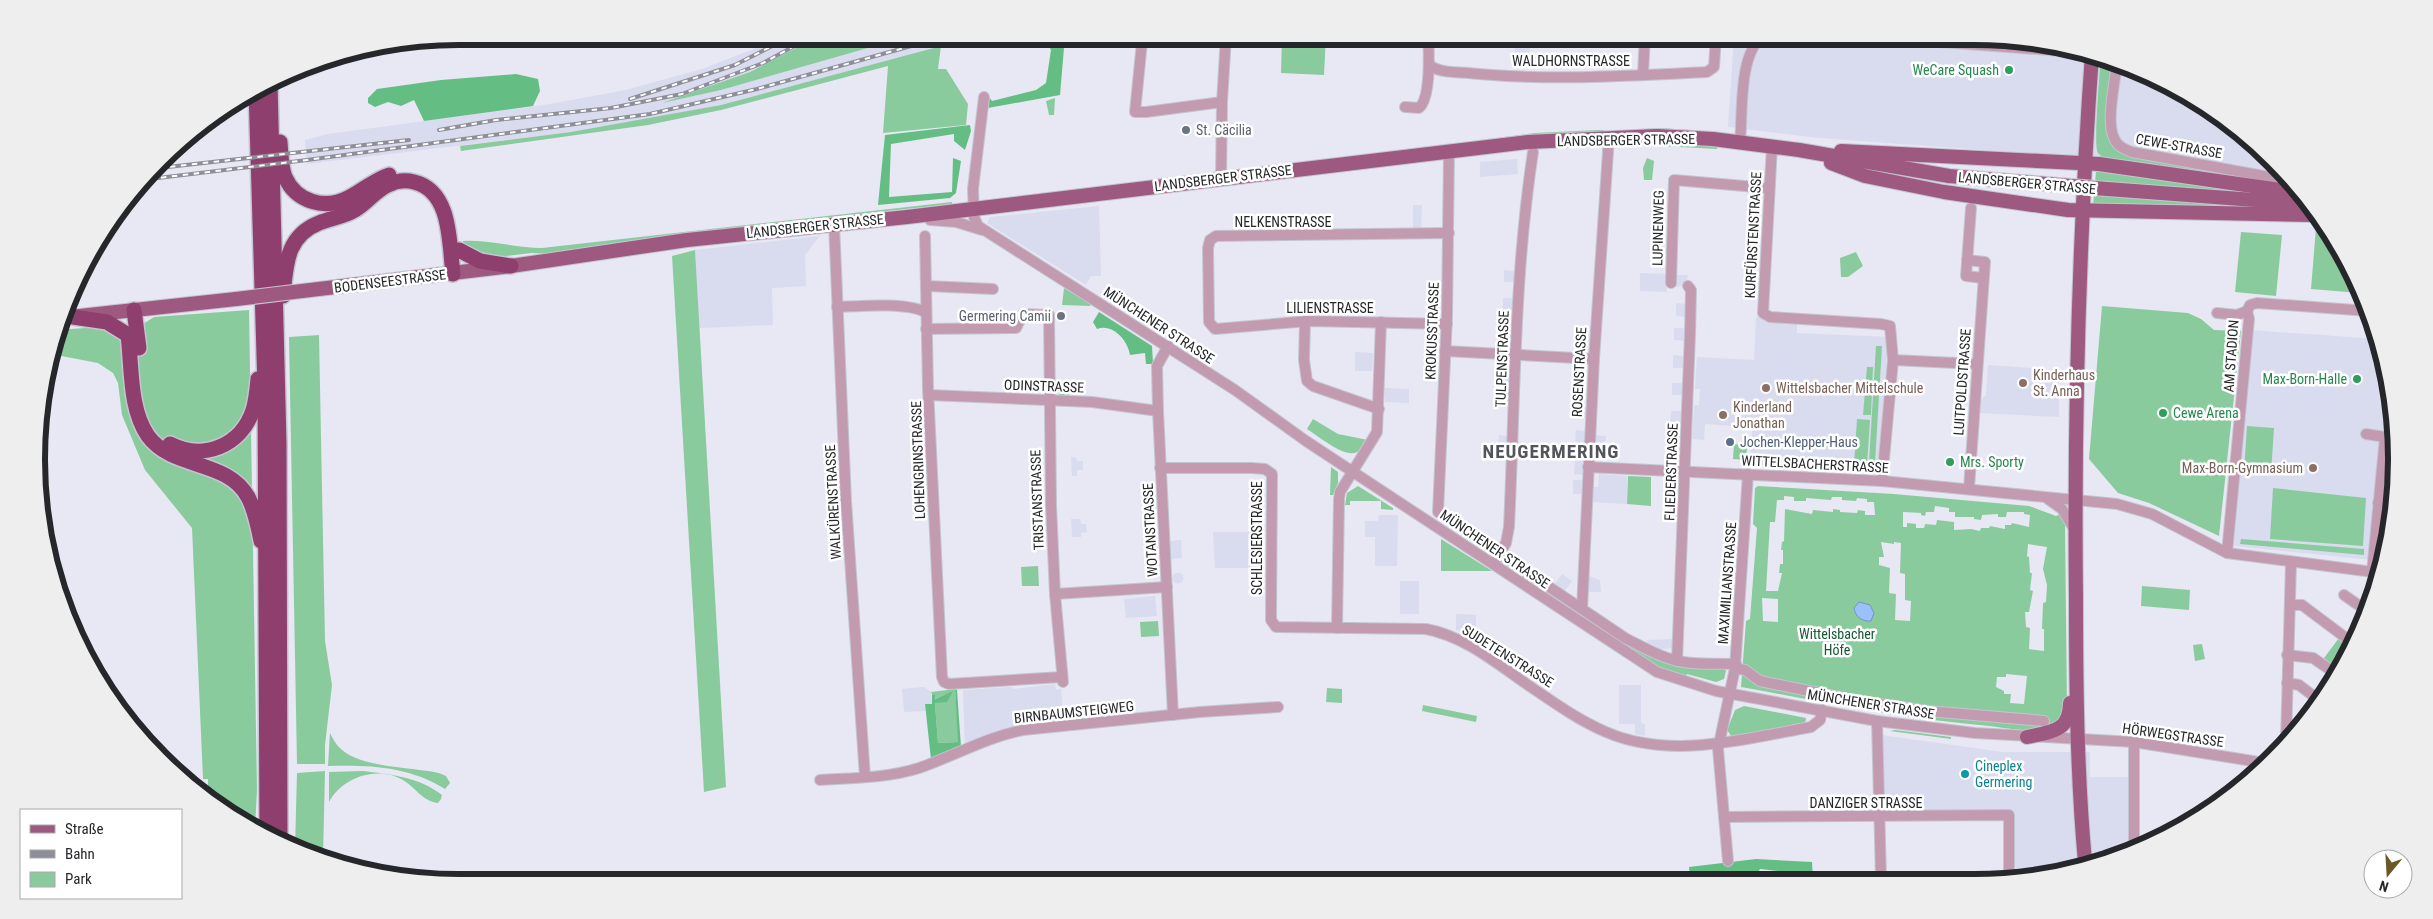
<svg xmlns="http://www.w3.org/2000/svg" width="2433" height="919" viewBox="0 0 2433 919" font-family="'Roboto Condensed',sans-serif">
<rect width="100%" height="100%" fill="#e7e8f4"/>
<g fill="#d9dbee">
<polygon points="776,36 819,36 750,72 670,101 721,90 910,36 977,36 721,105 649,119 571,132 307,164 305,140 328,134 544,105 626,90 702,69 756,48"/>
<polygon points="1515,36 1530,36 1529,68 1514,68"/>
<polygon points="1734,36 1974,36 2083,51 2161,80 2231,124 2292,181 2113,159 1818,138 1728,127"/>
<polygon points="1517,159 1518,174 1480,177 1480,162"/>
<polygon points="1413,205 1422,205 1421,230 1413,231"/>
<polygon points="1099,206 1101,276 1091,276 1086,285 987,223 990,217"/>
<polygon points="820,236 805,255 806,286 772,288 773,325 699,328 695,250"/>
<polygon points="1504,270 1515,271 1515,282 1504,282"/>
<polygon points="1640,273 1667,274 1667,292 1640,291"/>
<polygon points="1676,275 1688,275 1686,285 1676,287"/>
<polygon points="1503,298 1514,298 1513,310 1503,310"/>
<polygon points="1676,303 1686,304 1686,317 1676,316"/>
<polygon points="1756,317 1797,319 1797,333 1888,337 1879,472 1750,465 1752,430 1735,429 1735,426 1705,424 1704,440 1692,439 1694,405 1699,405 1700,389 1695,389 1697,357 1754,360"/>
<polygon points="1674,328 1685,328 1685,341 1674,340"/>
<polygon points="2250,330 2378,339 2393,402 2379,517 2385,518 2382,561 2234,546"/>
<polygon points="1355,352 1373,353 1372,371 1355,371"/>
<polygon points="1673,355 1684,356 1684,368 1673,368"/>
<polygon points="1988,365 2059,370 2059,417 1980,413 1981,400 1986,395"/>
<polygon points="1502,366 1512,367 1511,407 1500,407"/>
<rect x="1672" y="383" width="11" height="12"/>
<polygon points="1385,388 1409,389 1409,403 1385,402"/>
<polygon points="1578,405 1588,406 1588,418 1577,417"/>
<polygon points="1671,411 1682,411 1682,426 1670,426"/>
<polygon points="1576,430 1587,431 1586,446 1575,446"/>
<polygon points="1499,435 1508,436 1507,459 1497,458"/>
<polygon points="1595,435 1606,436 1605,448 1594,448"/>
<polygon points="1071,457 1076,457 1077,461 1083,461 1083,470 1077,470 1077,476 1072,476"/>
<polygon points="1575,459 1585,460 1585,475 1574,474"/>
<polygon points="1599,474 1627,476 1627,504 1592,502 1592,487 1598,487"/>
<rect x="1573" y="480" width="11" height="14"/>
<polygon points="1144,494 1154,494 1156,511 1145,511"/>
<polygon points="1379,515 1398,515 1397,566 1375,566 1375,537 1365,537 1365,521 1378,521"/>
<polygon points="1071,519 1080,519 1081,524 1086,524 1087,532 1081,533 1081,537 1072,537"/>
<polygon points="1213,532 1262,532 1262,568 1215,568"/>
<polygon points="1157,536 1158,553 1147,554 1146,537"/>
<polygon points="1181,540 1182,558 1171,559 1170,541"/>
<circle cx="1178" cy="578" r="5.5"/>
<polygon points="1562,574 1572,581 1564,592 1554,585"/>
<polygon points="1589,576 1600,580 1601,592 1588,592"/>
<rect x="1400" y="581" width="19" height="33"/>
<polygon points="1155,596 1157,616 1126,618 1124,599"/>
<polygon points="1456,614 1476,615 1476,627 1470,627 1470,633 1456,630"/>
<polygon points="1676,639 1675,648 1660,649 1647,642 1647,640"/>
<polygon points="1055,684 1056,690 1061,689 1064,722 1001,730 965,746 963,690 1012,687 1013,689"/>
<polygon points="1619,685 1641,685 1641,723 1645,724 1645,736 1635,734 1635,724 1619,724"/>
<polygon points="924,687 931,692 932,704 925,704 926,711 904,712 902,689"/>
<polygon points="1881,735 2003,752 2090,752 2090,777 2134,777 2134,839 2160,839 2029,879 2012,879 2011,812 1881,812"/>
</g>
<g fill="#8acb9e" fill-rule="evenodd">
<polygon points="819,36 910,36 721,90 662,103 750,72"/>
<polygon points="1282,36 1326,36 1324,75 1281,73"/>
<polygon points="941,46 938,69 946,69 968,104 966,125 883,133 888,66 721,110 648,125 461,151 460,146 571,132 721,105"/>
<path d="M2107,62l5,3 -5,63 5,17 184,41 -192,-28c-2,-2 -5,-3 -6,-5 -5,-8 2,-77 2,-90z"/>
<polygon points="1055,98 1054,115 1049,115 1046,101"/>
<polygon points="1660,128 1703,131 1619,131"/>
<polygon points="1598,130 1603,130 1605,132 1452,144 1535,133"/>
<polygon points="1622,142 1717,146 1717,149 1625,144"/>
<polygon points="1647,158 1654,161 1652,180 1644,180 1643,168"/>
<polygon points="2096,170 2304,197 2095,184"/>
<polygon points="1186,176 1066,191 1067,190"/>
<polygon points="2094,194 2306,209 2093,206"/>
<path d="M952,202v2l-157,17 -243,33 -20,-1 -42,5 -26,-14 -1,-3c26,-2 52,7 79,7z"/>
<polygon points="2316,228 2327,229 2340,248 2360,293 2311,289"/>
<polygon points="2241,232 2282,235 2276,296 2235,292"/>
<polygon points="695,250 726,787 704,792 672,256"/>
<polygon points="1856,252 1863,266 1848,277 1841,277 1840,258"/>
<polygon points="1064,288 1091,304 1090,306 1062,305"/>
<polygon points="2102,306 2188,313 2201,319 2214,330 2241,331 2219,536 2149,503 2118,493 2089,459"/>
<polygon points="249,310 257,790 255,828 208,799 208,779 203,779 192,528 145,470 122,415 118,383 113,373 98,363 51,354 57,330 143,324 154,317"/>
<polygon points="319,335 325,641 332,685 325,745 325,764 297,764 289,337"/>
<polygon points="1876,346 1882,346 1875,463 1869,462"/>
<polygon points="1867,367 1873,367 1871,415 1863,415"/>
<polygon points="1055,386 1069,386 1069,396 1060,396"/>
<path d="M1313,419l25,15 30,6c-3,4 -6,10 -11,12 -12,7 -40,-17 -50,-23z"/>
<polygon points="1857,419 1870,420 1867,466 1854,465"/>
<polygon points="2247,426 2274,428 2271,473 2244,471"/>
<polygon points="1734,444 1747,445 1746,460 1733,459"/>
<polygon points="1331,467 1338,472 1338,483 1333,495 1330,495"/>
<polygon points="1628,476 1651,477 1651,506 1627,504"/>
<polygon points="1358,486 1393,508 1393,510 1381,509 1381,501 1350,501 1350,505 1345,505 1347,493"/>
<path d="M1758,486l136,8 135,12 27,10 7,-3 2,9 2,187c-4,10 -11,16 -21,19 -18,5 -39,0 -57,-2 -84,-7 -166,-24 -248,-39l5,-66 4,-2 7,-91 -4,-4 2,-36zM1784,496l10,1v4h12v-3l25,2 1,-3h10v3l14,1 1,-3 10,1v3h7l1,13h-10v-4l-7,-1 -1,3 -17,-1v-2l-7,-1v3l-20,-2 -1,4 -27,-5 -1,32 -2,1 -1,8h2v14h-3l-1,9h3l-4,18h-12l4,-69h5l2,-22h7zM1935,506l14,2v4h6v5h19v2l7,1 1,-5 16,-1v3h8l1,-5h17v2l6,1 -1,12 -17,-4 -1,2h-6v4l-15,-3 -1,2h-8l-1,3 -9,-2 -17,1v-8l-17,-2 -1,5 -11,-1 -1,4h-8v-4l-9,-1v4h-4v-15l18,1v2l4,1 1,-4h8zM1881,542l13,2v-2l7,1 -1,30 5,1v26l6,1 -1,20 -15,-1 1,-26 -7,-1 1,-25 -11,-3v-8h5zM2028,544l19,3 -4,22 4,16 -1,17 -3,1 -1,26h2v22l-15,-2 1,-21 -4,-1 -1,-15h4l4,-21 -3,-1 2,-17h-2l-1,-16 -2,-1zM1762,598l16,1v23l-15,-1zM2006,674l21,2 -3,28 -14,-1 1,-9h-7v-3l-8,-4 1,-10h9z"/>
<polygon points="2273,488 2366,498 2363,546 2270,539"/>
<polygon points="1441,539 1492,571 1441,571"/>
<polygon points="2241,539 2364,549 2364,555 2240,544"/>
<polygon points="1502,561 1591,619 1590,621 1612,636 1614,634 1639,649 1724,668 1726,671 1724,679 1716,682 1687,674 1686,676 1667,672 1650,663 1501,564"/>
<polygon points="1038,566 1039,586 1022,586 1021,567"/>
<polygon points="2142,586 2190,590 2189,610 2141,606"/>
<polygon points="1158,621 1159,636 1141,637 1140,622"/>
<polygon points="2339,638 2348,645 2337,669 2324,658"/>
<polygon points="2202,644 2205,659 2195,661 2193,645"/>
<polygon points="1327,688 1342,689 1342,703 1326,702"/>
<polygon points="955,689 959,742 938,743 935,703 952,692 934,699 931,692"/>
<polygon points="1423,705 1477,716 1476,722 1422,711"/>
<polygon points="1744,706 1806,718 1805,725 1732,737 1727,730 1735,710"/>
<polygon points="1895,730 1951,737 1951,739 1890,731"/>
<path d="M330,733c3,6 6,12 11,16 20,19 71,18 98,24l7,3 4,7 -5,6c-37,-23 -76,-24 -117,-23z"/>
<polygon points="325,771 323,858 295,848 297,773"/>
<path d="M362,771c28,3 57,6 80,24l-1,4 -3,4c-16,-2 -23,-16 -35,-23 -25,-15 -61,-3 -74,22v-30z"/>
</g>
<g fill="#64be84">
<polygon points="1052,36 1065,36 1060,95 988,108 986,104 989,97 992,101 1036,90 1046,83 1051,50 1047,43 1051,44"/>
<polygon points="516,74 538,79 540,91 533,106 424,121 414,100 401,106 388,102 375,107 368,103 368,98 377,89 441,80"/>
<polygon points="970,125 971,131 965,150 954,141 954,134 891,144 889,197 952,192 953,158 961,161 956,193 950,198 878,205 885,135"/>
<path d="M1099,312l53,34 1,18h-7l-1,-11 -15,2c-2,-14 -17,-32 -33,-26l-4,-7z"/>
<polygon points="2393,402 2395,476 2393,498 2383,497"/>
<polygon points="955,689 957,690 961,747 931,759 925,704 932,704 932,695 935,694 935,699 953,691 947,702 935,703 938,743 958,742"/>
<polygon points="1756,859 1812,862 1813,880 1804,880 1786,872 1760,869 1754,880 1690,880 1689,867"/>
</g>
<path fill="#9ac1fe" stroke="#7793bf" d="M1859,602l11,3 4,8 -3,8c-9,1 -16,-5 -17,-13z"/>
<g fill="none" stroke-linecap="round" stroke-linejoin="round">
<g stroke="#c4c5d0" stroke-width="12">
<g id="minor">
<polyline points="1145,36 1142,42 1135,112 1146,112 1222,102"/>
<polyline points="1857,36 2089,53"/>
<path d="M2117,63c-2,19 -11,59 -3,75 3,8 10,11 18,14l160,29"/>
<path d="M1431,66c10,7 25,6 37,7 79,8 160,3 239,-1l7,-5 2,-31"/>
<polyline points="1643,74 1645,36"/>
<polyline points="984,97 973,189 974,217 978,226 1235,390 1306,441 1657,672 1716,691 1877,721 1975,733 2134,742 2265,763"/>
<path d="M1405,107l14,1c12,-10 10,-56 9,-72"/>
<path d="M1740,142c3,-28 -2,-88 23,-106"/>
<polyline points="1772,146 1763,313 1770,317 1881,324 1890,326 1893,360 1882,481"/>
<path d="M1449,151l-2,165 -9,196 187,126c20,10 38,21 59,24 17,3 35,1 52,2"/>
<polyline points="1221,178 1222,102 1226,36"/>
<polyline points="1971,208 1966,276 1983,278"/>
<polyline points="930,220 956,222 982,230"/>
<polyline points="834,224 846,501 865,777"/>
<polyline points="925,236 928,389 942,677 944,682 949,684 1062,677"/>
<polyline points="1967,260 1985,262 1969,488"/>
<polyline points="1671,283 1674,180 1768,188"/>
<polyline points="927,286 993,289"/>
<path d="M837,307c23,-1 69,-5 88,5"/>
<polyline points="2217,313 2237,315 2247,311 2250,305 2257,303 2369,311"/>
<polyline points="1305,321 1304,360 1307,381 1313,386 1379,409"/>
<polyline points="1447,324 1309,321 1215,329 1209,322 1208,248 1210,240 1216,236 1449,233"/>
<polyline points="926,329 1016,328 1023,314 1049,315 1051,505 1055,594 1063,682"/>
<polyline points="1168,346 1157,366 1158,411 1173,715"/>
<polyline points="1445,351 1594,359"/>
<polyline points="1893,360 1977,364"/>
<polyline points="929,395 1092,402 1158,411"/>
<polyline points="2366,434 2385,437 2372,572"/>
<polyline points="1588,467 1882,481 2117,504 2152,514 2227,553 2381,573"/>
<path d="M1160,468h91l14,1 7,5 -1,146 5,7 150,2c38,7 70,34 102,56 25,17 50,35 78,47 64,28 139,7 205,-5l9,-7 2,-10"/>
<polyline points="2048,499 2062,509 2074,529"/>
<polyline points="2378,503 2393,504"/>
<polyline points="2227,553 2249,319 2247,311"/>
<path d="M1496,559l10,-16 3,-16c6,-125 5,-251 24,-375"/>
<polyline points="1055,594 1167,587"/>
<polyline points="2344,595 2364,609"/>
<polyline points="2290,605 2302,605 2350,641"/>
<polyline points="1582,609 1594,359 1609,137"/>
<polyline points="1337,628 1339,499 1340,492 1377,432 1381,322"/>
<polyline points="2287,655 2313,658 2335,673"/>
<polyline points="1677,661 1690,334 1691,290 1688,286"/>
<polyline points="1735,668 1745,670 1760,681 1853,700 1928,711 2044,721"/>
<polyline points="2287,683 2299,685 2320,701"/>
<polyline points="1877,721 1881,879"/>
<polyline points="2286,740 2291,563"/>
<path d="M820,780c32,-2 68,-2 99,-12 35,-12 68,-31 104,-38l177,-18 78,-5"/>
<polyline points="1724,817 2009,815 2009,879"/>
<polyline points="2134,840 2134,742"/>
<polyline points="1728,861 1718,749 1735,668 1748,474"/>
</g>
</g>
<g stroke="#c4c5d0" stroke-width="16">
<g id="major">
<polyline points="1841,151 2099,164 2301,193"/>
<polyline points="1831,163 1865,176 1944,192 2068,210 2316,215"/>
<polyline points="2094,188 2309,204"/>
<polyline points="302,291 511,266 687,240 907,217 1528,142 1657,136 1713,139 1799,150 1949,176 2071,186"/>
<polyline points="61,318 236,299"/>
<path d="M2027,737c23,-5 43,-5 43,-34"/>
<path d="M2085,862c-8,-88 -9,-175 -9,-264 -2,-182 3,-362 16,-544"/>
</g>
</g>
<g stroke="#c4c5d0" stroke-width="18">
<g id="highway">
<polyline points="270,83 279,444 280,842"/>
<polyline points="256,89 265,388 267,836"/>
<path d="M280,142c1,12 1,25 5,35 11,25 40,33 63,21 14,-7 26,-18 41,-23"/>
<polyline points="459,250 480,261 511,266"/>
<path d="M283,296c3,-31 3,-60 36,-73 12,-5 25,-6 36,-13 12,-7 20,-19 33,-25 8,-4 18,-5 26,-3 38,9 35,62 39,92"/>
<polyline points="134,310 139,348"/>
<path d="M73,317l34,5 21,13c4,31 1,74 20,101 25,34 79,23 100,61 7,13 10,29 13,44"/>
<path d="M170,444c33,17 71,2 83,-34 3,-9 4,-20 5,-31"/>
</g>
</g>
<use href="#minor" stroke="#c39bb0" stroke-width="10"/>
<use href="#major" stroke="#9e5980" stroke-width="14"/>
<use href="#highway" stroke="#8f3f6e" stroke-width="15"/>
<g stroke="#8d8e97" stroke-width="4">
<g id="rail">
<polyline points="630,99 735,65 792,36"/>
<polyline points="439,130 496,120 611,108 682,94 763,63 813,36"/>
<polyline points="159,168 409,140"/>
<polyline points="150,179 307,160 650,114 757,89 947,36"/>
</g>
</g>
<use href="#rail" stroke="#fff" stroke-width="2" stroke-dasharray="5.5" stroke-linecap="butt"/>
<g stroke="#c4c5d0" stroke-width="16" stroke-linecap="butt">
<g id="major-bridge">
<polyline points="2071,186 2094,188"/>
<polyline points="236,299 302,291"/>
</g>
</g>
<use href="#major-bridge" stroke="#9e5980" stroke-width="14"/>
</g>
<g fill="#2e9e5b" stroke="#fff" stroke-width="2">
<circle cx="2009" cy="70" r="5"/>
<circle cx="2357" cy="379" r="5"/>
<circle cx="2163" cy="413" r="5"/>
<circle cx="1950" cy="462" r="5"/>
</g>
<g fill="#6b7280" stroke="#fff" stroke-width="2">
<circle cx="1186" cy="130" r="5"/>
<circle cx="1061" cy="316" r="5"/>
</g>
<g fill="#8d6e63" stroke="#fff" stroke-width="2">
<circle cx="2023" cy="383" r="5"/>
<circle cx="1766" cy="388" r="5"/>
<circle cx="1723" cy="415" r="5"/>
<circle cx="2313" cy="468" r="5"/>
</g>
<circle fill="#5c6f8a" stroke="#fff" stroke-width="2" cx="1730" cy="442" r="5"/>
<circle fill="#0f9aa8" stroke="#fff" stroke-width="2" cx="1965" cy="774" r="5"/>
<g text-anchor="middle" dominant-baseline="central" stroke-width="5" stroke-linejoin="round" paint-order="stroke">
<g font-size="14" fill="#26272b" stroke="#fff">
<text x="1571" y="61">WALDHORNSTRASSE</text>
<text transform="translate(1626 140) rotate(-1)">LANDSBERGER STRASSE</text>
<text transform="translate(2179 146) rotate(10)">CEWE-STRASSE</text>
<text transform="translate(1223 178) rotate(-7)">LANDSBERGER STRASSE</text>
<text transform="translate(2027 183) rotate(5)">LANDSBERGER STRASSE</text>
<text x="1283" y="222">NELKENSTRASSE</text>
<text transform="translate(815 226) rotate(-6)">LANDSBERGER STRASSE</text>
<text transform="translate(1658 228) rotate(-89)">LUPINENWEG</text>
<text transform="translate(1753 235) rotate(-87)">KURFÜRSTENSTRASSE</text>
<text transform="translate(390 281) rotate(-7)">BODENSEESTRASSE</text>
<text x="1330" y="308">LILIENSTRASSE</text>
<text transform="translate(1159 325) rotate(33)">MÜNCHENER STRASSE</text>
<text transform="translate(1432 331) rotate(-88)">KROKUSSTRASSE</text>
<text transform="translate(2231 356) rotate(-86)">AM STADION</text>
<text transform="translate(1502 359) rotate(-88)">TULPENSTRASSE</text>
<text transform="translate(1579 372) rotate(-87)">ROSENSTRASSE</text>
<text transform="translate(1962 382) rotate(-86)">LUITPOLDSTRASSE</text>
<text transform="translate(1044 386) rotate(2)">ODINSTRASSE</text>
<text transform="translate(918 460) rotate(-92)">LOHENGRINSTRASSE</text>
<text transform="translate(1815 464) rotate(3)">WITTELSBACHERSTRASSE</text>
<text transform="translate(1671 472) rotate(-88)">FLIEDERSTRASSE</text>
<text transform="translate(1037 500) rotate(-92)">TRISTANSTRASSE</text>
<text transform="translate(833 502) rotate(-93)">WALKÜRENSTRASSE</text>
<text transform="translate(1150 530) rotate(-93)">WOTANSTRASSE</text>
<text transform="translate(1257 538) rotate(-90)">SCHLESIERSTRASSE</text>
<text transform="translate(1495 549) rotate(34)">MÜNCHENER STRASSE</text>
<text transform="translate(1727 583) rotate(-86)">MAXIMILIANSTRASSE</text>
<text transform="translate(1508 656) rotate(32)">SUDETENSTRASSE</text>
<text transform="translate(1871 704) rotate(9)">MÜNCHENER STRASSE</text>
<text transform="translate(1074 712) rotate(-6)">BIRNBAUMSTEIGWEG</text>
<text transform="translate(2173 735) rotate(8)">HÖRWEGSTRASSE</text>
<text x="1866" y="803">DANZIGER STRASSE</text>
</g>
<g font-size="14" fill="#27864d" stroke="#fff" text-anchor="end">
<text x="1999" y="70">WeCare Squash</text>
<text x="2347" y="379">Max-Born-Halle</text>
<text x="2173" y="413" text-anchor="start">Cewe Arena</text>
<text x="1960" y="462" text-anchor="start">Mrs. Sporty</text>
</g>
<g font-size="14" fill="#5b616d" stroke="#fff" text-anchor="start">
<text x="1196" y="130">St. Cäcilia</text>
<text x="1051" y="316" text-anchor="end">Germering Camii</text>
</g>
<g font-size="14" fill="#785e54" stroke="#fff" text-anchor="start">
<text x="2033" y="375">Kinderhaus<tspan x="2033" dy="16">St. Anna</tspan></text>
<text x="1776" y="388">Wittelsbacher Mittelschule</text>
<text x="1733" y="407">Kinderland<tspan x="1733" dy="16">Jonathan</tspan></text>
<text x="2303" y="468" text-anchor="end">Max-Born-Gymnasium</text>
</g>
<g font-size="14" fill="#4e5e75" stroke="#fff" text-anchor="start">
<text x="1740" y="442">Jochen-Klepper-Haus</text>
</g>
<g font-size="14" fill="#145731" stroke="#fff">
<text x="1837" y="634">Wittelsbacher<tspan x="1837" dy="16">Höfe</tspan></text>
</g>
<g font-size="14" fill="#0d838f" stroke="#fff" text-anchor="start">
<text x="1975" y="766">Cineplex<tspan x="1975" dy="16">Germering</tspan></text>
</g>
<g font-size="19" font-weight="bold" letter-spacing="1" fill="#53545e" stroke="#fff">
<text x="1551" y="451">NEUGERMERING</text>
</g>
</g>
<path d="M0 0H2433V919H0ZM459 45H1974A414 414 0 0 1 2388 459V460A414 414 0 0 1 1974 874H459A414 414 0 0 1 45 460V459A414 414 0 0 1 459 45Z" fill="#eee" fill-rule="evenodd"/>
<path fill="none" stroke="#26272b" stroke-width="6" d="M459 45H1974A414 414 0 0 1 2388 459V460A414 414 0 0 1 1974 874H459A414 414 0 0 1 45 460V459A414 414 0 0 1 459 45Z"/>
<rect x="20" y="809" width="162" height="90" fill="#ffffff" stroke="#a8a9aa"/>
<rect x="30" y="825" width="25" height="8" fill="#9e5980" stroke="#a8a9aa"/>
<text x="65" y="834" font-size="15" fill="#26272b">Straße</text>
<rect x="30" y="850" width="25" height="8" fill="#8d8e97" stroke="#a8a9aa"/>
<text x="65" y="859" font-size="15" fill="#26272b">Bahn</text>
<rect x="30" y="872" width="25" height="15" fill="#8acb9e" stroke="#a8a9aa"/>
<text x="65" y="884" font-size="15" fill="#26272b">Park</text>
<g transform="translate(2388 874) rotate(198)"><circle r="24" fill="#ffffff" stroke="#a8a9aa"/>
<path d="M0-4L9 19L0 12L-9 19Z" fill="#6a5927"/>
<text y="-8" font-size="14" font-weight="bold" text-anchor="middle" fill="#26272b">N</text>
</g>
</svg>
